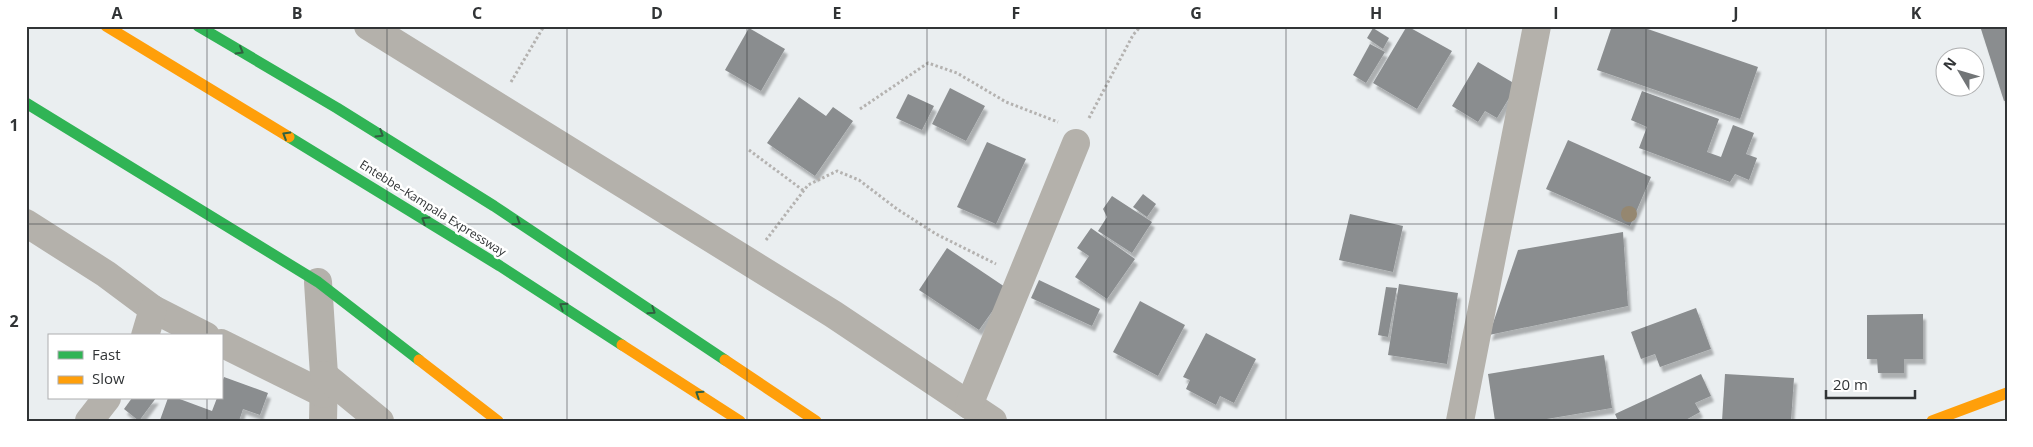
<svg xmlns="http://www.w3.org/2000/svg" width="2033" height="447" viewBox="0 0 2033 447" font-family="'Open Sans',sans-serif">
<defs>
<filter id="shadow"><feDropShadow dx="3" dy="5.5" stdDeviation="1" flood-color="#0004"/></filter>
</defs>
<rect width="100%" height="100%" fill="#eaeef0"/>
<g fill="#8a8d8f" filter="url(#shadow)">
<polygon points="1407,26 1452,51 1417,109 1373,83"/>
<polygon points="1612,26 1639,26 1758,67 1740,119 1597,70"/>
<polygon points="1980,26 2007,26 2007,100 2004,101"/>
<polygon points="749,28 785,49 761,91 725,70"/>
<polygon points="1373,28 1389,38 1383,49 1367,38"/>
<polygon points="1370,44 1385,52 1366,83 1353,75"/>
<polygon points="1478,62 1517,85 1497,118 1485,111 1478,122 1452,106"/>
<polygon points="950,88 985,106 966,141 932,124"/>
<polygon points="1642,91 1719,119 1707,152 1721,157 1733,125 1754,133 1746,154 1757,158 1749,180 1735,174 1730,182 1639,148 1647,127 1631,120"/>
<polygon points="908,94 934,106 922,130 896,118"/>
<polygon points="799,97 826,116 833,107 853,121 815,176 767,143"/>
<polygon points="1568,140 1651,177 1630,226 1546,189"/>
<polygon points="987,142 1026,159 996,224 957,207"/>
<polygon points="1143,194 1156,204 1147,217 1133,207"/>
<polygon points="1112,196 1152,222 1132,253 1098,231 1107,217 1103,209"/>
<polygon points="1350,214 1403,226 1393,272 1339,260"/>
<polygon points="1091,228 1135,259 1107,299 1075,277 1089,256 1077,248"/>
<polygon points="1623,232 1628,306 1489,335 1518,250"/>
<polygon points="947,248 1008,289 979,330 919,290"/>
<polygon points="1039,280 1100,309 1092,326 1031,298"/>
<polygon points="1399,284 1458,293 1447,364 1388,355"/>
<polygon points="1386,287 1397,288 1388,337 1378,335"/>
<polygon points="1140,301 1185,325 1158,376 1113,352"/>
<polygon points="1696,308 1711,349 1660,367 1655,354 1641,359 1631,332"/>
<polygon points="1923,314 1923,359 1904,359 1904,373 1878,373 1877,359 1867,359 1867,315"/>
<polygon points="1206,333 1256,359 1234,403 1220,396 1216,405 1186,389 1190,380 1183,377"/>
<polygon points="1604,355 1612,408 1535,421 1495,421 1488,374"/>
<polygon points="1701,374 1711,396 1695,403 1700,412 1684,421 1618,421 1615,414"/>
<polygon points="1725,374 1794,378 1791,421 1722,421"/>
<polygon points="224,377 268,393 260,415 243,409 239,421 160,420 168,398 177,398 212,411 217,398 221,398 221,385"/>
<polygon points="132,398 156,398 139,421 124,409"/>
</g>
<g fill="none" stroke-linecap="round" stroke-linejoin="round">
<g stroke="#b4b2b0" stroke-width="3" stroke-dasharray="2.5 2.5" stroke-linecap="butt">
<polyline points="511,82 544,26"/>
<polyline points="860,109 928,63 957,73 1006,102 1058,122"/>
<polyline points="1089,118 1133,35 1141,26"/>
<polyline points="749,150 804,191"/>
<polyline points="766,240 808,185 837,171 859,180 897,209 936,234 996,264"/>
</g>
<g stroke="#b4b1ab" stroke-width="28">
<polyline points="368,26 833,314 993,421"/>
<polyline points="26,223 106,274 153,309 206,336"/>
<polyline points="318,282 324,375 323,421"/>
<polyline points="145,336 153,309"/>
<polyline points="221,343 324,394"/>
<polyline points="324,375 380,421"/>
<polyline points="969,405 1076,143"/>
<polyline points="89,421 107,398"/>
<polyline points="1460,421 1537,26"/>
</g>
<g stroke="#30b455" stroke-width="11">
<polyline points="198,26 337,108 494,206 725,360"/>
<polyline points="26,103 318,282 419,360"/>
<polyline points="289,137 500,266 622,345"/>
</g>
<g stroke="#ff9f0a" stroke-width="11">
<polyline points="106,26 289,137"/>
<polyline points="622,345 740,421"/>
<polyline points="419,360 498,421"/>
<polyline points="725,360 816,421"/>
<polyline points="1932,421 2007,393"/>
</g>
</g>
<circle fill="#958770" cx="1629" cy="214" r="8"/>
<defs><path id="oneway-chevron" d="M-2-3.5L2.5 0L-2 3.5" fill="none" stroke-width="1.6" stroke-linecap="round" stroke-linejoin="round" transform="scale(1.25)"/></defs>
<g stroke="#316141">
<use href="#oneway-chevron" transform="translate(240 51) rotate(30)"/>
<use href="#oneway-chevron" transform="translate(380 134) rotate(32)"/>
<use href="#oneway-chevron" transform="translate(286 135) rotate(-149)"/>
<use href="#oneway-chevron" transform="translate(425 220) rotate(-148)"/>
<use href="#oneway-chevron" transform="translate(517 222) rotate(33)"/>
<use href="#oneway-chevron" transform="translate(563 306) rotate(-147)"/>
<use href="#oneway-chevron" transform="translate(652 311) rotate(33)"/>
<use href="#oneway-chevron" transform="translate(699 394) rotate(-147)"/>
</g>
<path fill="none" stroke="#313436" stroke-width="1" stroke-opacity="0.55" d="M207,26v310M387,26v395M567,26v395M747,26v395M927,26v395M1106,26v395M1286,26v395M1466,26v395M1646,26v395M1826,26v395M26,224h1981M207,398v23"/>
<g text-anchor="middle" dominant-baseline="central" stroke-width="5" stroke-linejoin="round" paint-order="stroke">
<g font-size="12" fill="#313436" stroke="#fff">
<text transform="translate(433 208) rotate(32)">Entebbe–Kampala Expressway</text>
</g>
</g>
<rect width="2033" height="447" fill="none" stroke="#ffffff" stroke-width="55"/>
<rect x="48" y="334" width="175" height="65" fill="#ffffff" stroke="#adaeaf"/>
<rect x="58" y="351" width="25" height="8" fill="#30b455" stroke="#adaeaf"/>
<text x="92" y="360" font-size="15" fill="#313436">Fast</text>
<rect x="58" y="376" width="25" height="8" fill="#ff9f0a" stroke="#adaeaf"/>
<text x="92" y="384" font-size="15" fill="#313436">Slow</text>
<g transform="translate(1960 72) rotate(308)"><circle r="24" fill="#ffffff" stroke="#adaeaf"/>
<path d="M0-4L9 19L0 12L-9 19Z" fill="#727577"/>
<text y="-8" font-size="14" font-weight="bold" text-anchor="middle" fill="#313436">N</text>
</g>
<path d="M1826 390v8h89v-8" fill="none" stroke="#313436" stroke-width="2.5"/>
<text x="1833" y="390" font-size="15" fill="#313436" stroke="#ffffff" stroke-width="4" paint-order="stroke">20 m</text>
<rect x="28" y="28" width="1978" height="392" fill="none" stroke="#313436" stroke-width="2"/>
<g font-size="16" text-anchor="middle" font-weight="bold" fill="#313436">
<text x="117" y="19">A</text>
<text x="297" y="19">B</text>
<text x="477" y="19">C</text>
<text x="657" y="19">D</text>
<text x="837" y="19">E</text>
<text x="1016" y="19">F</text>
<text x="1196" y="19">G</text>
<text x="1376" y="19">H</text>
<text x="1556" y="19">I</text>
<text x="1736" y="19">J</text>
<text x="1916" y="19">K</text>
<text x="14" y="131">1</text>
<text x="14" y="327">2</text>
</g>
</svg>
